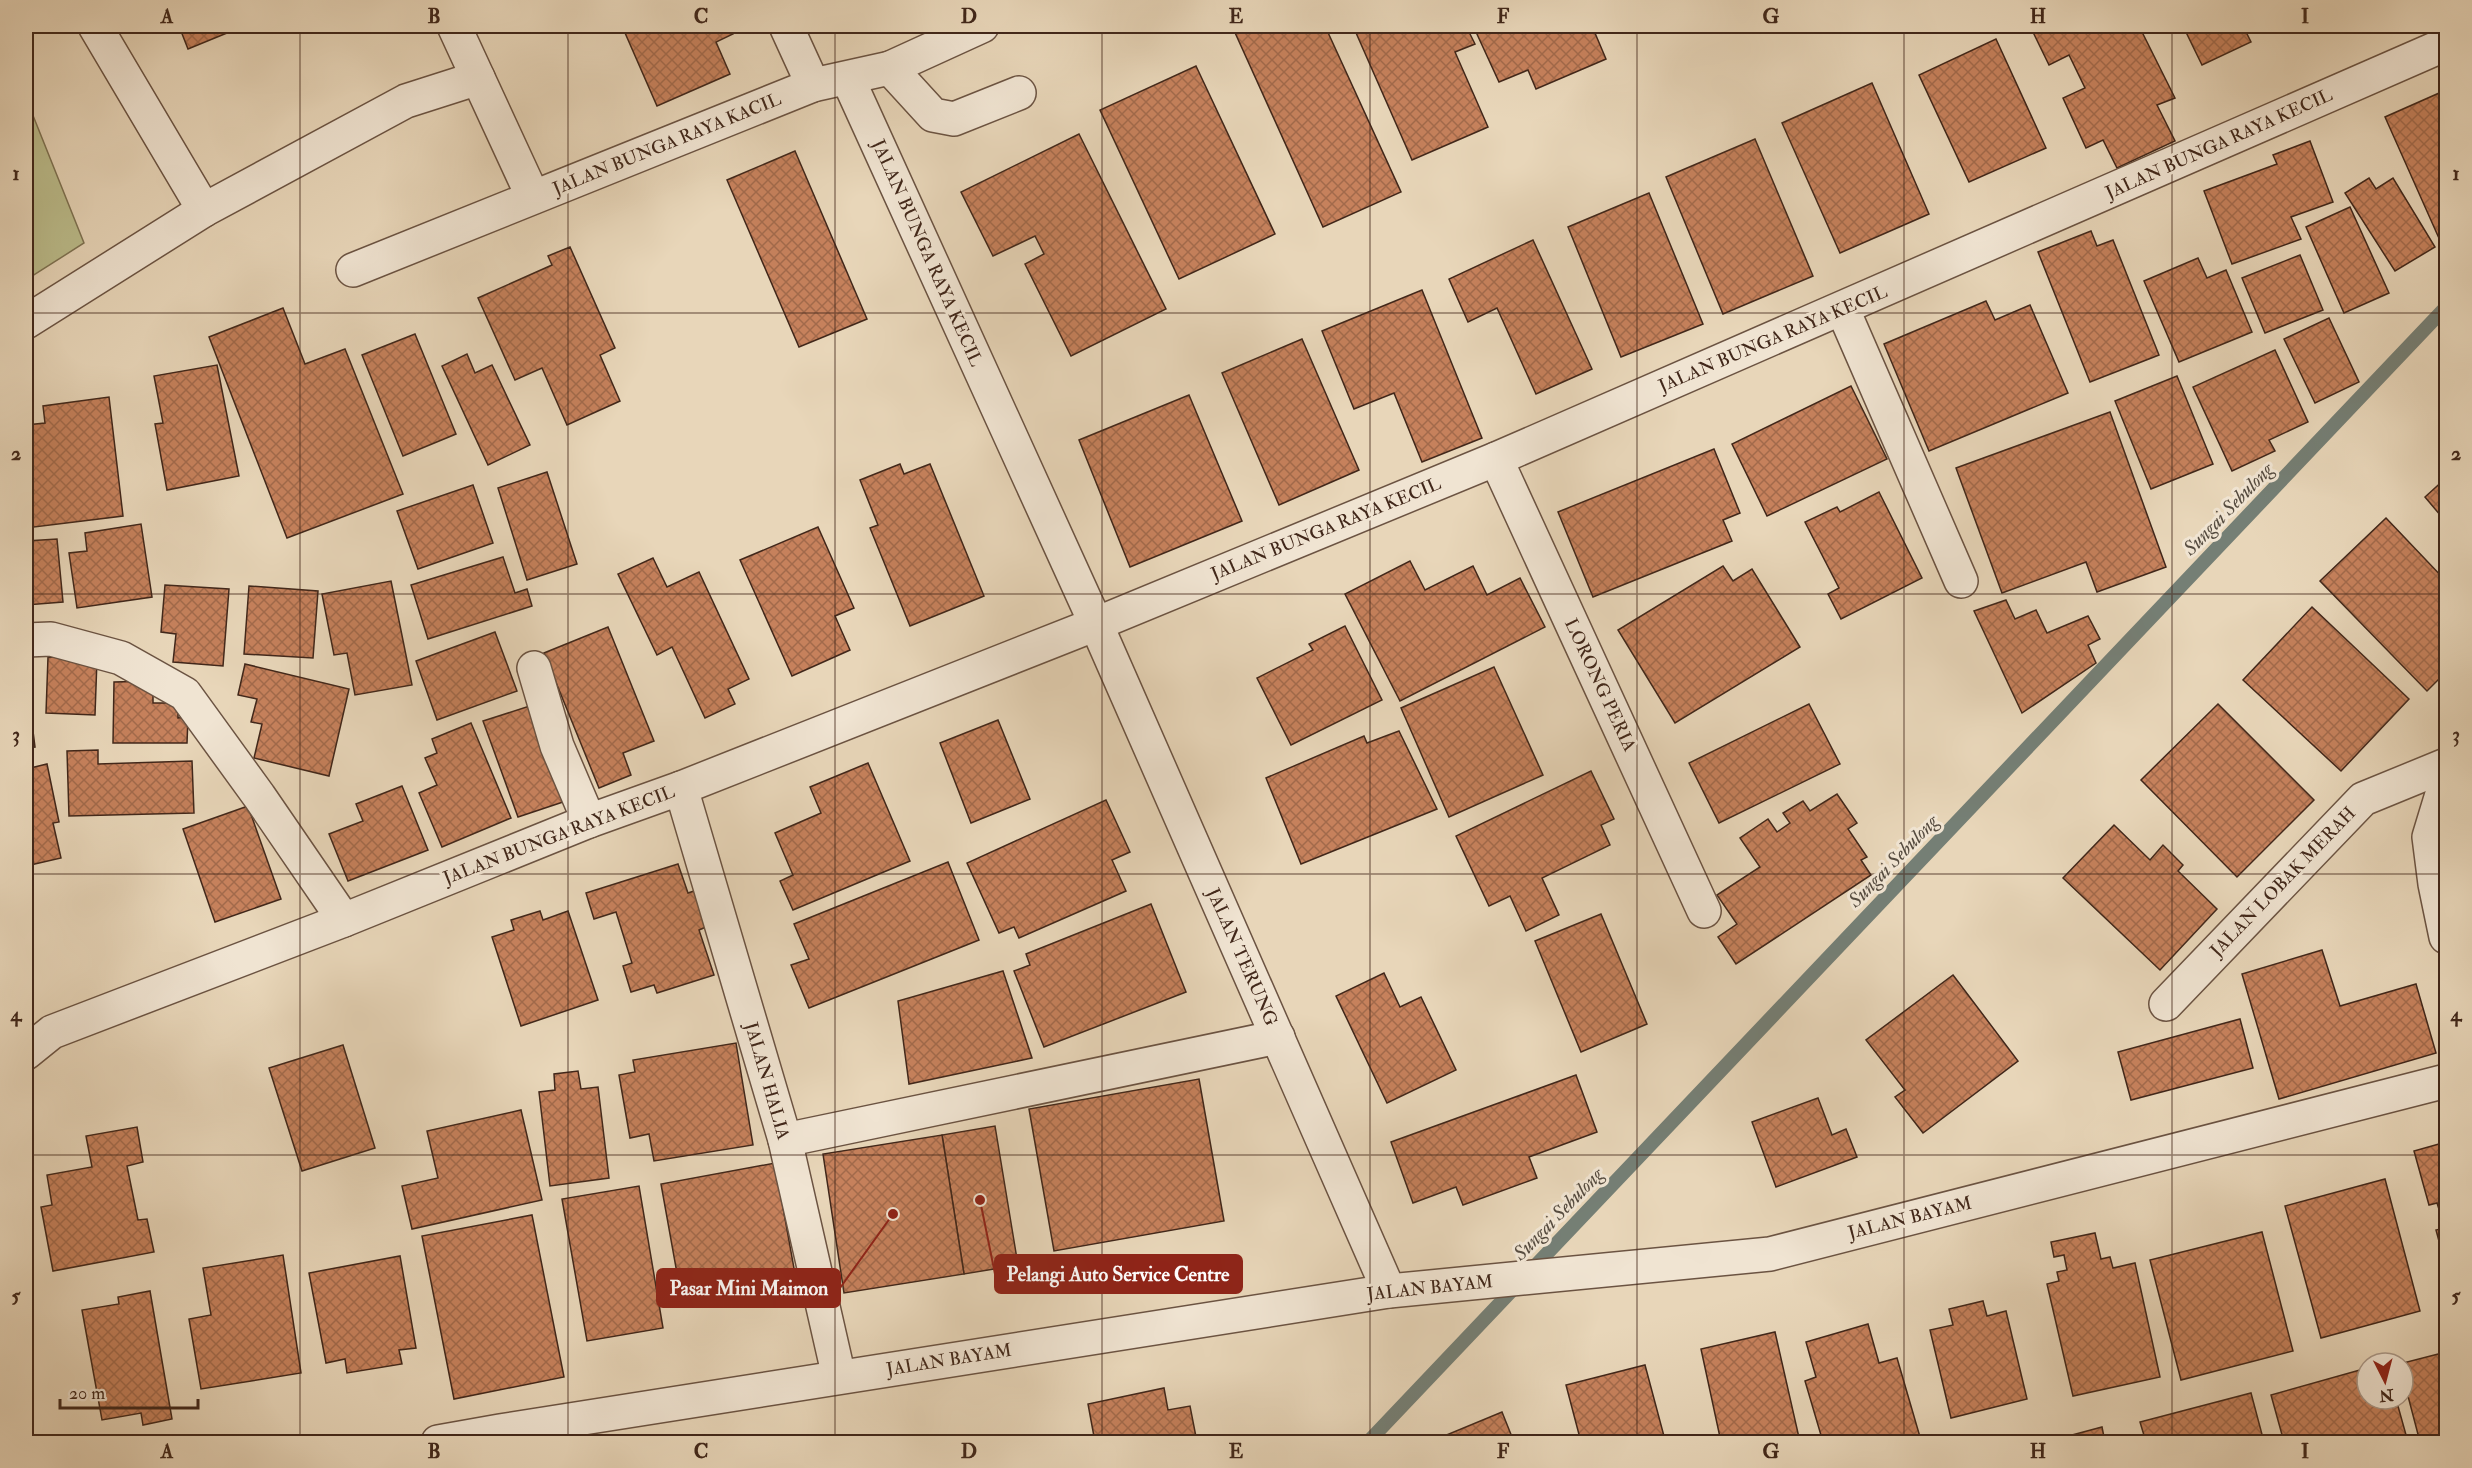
<svg xmlns="http://www.w3.org/2000/svg" width="2472" height="1468" viewBox="0 0 2472 1468" font-family="'IM FELL Double Pica',serif">
<defs>
<pattern id="building-cross-hatch" width="8" height="8" patternUnits="userSpaceOnUse" patternTransform="scale(1.5)"><rect width="8" height="8" fill="#c6815c"/><path d="M0 0l8 8M0 8l8-8" fill="none" stroke="#a26a4b"/></pattern>
</defs>
<rect width="100%" height="100%" fill="#e8d6b9"/>
<filter id="stains"><feTurbulence type="fractalNoise" baseFrequency=".00333" numOctaves="4"/><feColorMatrix values="0 0 0 0 .2 0 0 0 0 .09 0 0 0 0 .02 0 0 0 .5 -.17"/></filter>
<radialGradient id="worn" r=".72"><stop offset=".6" stop-color="#630" stop-opacity="0"/><stop offset="1" stop-color="#630" stop-opacity=".3"/></radialGradient>
<polygon fill="#bbbc8b" stroke="#7e7252" stroke-width="1.5" points="26,98 84,243 26,280"/>
<g fill="none" stroke-linecap="round" stroke-linejoin="round">
<polyline stroke="#757f75" stroke-width="14" points="1368,1442 2446,307"/>
</g>
<g fill="url(#building-cross-hatch)" stroke="#41271a" stroke-width="1.5">
<polygon points="179,26 244,26 188,49"/>
<polygon points="622,26 729,26 733,34 716,42 730,74 657,106"/>
<polygon points="1232,26 1325,26 1401,192 1323,227"/>
<polygon points="1353,26 1466,26 1475,44 1455,52 1488,127 1412,160"/>
<polygon points="1491,26 1592,26 1606,59 1536,89 1528,70 1499,82 1476,32"/>
<polygon points="2030,26 2139,26 2175,98 2157,105 2175,141 2117,168 2103,140 2086,148 2063,98 2085,88 2069,55 2049,65"/>
<polygon points="2183,26 2243,26 2251,42 2202,65"/>
<polygon points="1996,39 2046,148 1969,182 1919,75"/>
<polygon points="1196,66 1275,234 1179,279 1100,110"/>
<polygon points="1872,83 1929,214 1840,253 1782,123"/>
<polygon points="2446,90 2446,254 2385,117"/>
<polygon points="1079,134 1166,309 1071,356 1025,264 1044,254 1035,236 993,256 961,192"/>
<polygon points="1755,139 1813,276 1723,314 1666,177"/>
<polygon points="2310,141 2333,202 2291,217 2301,239 2232,264 2204,191 2277,164 2273,155"/>
<polygon points="795,151 867,319 799,347 727,180"/>
<polygon points="2369,178 2376,189 2393,178 2435,247 2395,271 2345,193"/>
<polygon points="1649,193 1703,324 1621,357 1568,227"/>
<polygon points="2350,207 2389,293 2344,313 2306,227"/>
<polygon points="2091,231 2097,246 2113,240 2159,355 2090,382 2038,252"/>
<polygon points="1533,240 1592,369 1536,394 1497,308 1468,322 1449,279"/>
<polygon points="570,247 615,348 600,355 620,401 567,425 542,368 515,380 478,298 552,265 548,256"/>
<polygon points="2300,255 2323,310 2265,333 2242,278"/>
<polygon points="2198,258 2207,278 2226,270 2252,332 2179,362 2144,281"/>
<polygon points="1422,290 1482,438 1422,462 1394,393 1354,409 1322,331"/>
<polygon points="1986,301 1995,320 2030,305 2068,393 1929,451 1884,344"/>
<polygon points="283,308 305,364 345,349 403,494 287,538 209,337"/>
<polygon points="2329,318 2359,382 2315,403 2284,339"/>
<polygon points="415,334 456,434 403,456 362,355"/>
<polygon points="1302,339 1359,470 1279,505 1222,373"/>
<polygon points="2275,350 2308,422 2269,440 2275,451 2232,471 2193,387"/>
<polygon points="467,354 475,373 492,365 530,445 488,465 442,366"/>
<polygon points="217,365 239,476 167,490 155,424 163,423 154,376"/>
<polygon points="2177,376 2213,464 2151,489 2115,401"/>
<polygon points="1851,386 1887,459 1767,516 1732,444"/>
<polygon points="1189,395 1242,521 1130,567 1079,440"/>
<polygon points="109,397 123,516 26,528 26,425 45,423 43,406"/>
<polygon points="2110,412 2166,567 2097,592 2086,562 2002,593 1956,468"/>
<polygon points="1714,449 1740,513 1723,520 1732,541 1593,597 1558,512"/>
<polygon points="900,464 904,474 930,464 984,596 910,626 870,528 878,525 860,480"/>
<polygon points="547,472 577,564 527,580 498,488"/>
<polygon points="2446,478 2446,522 2425,497"/>
<polygon points="473,485 493,543 418,569 397,511"/>
<polygon points="1879,492 1922,578 1841,619 1828,594 1839,588 1805,522 1837,507 1840,512"/>
<polygon points="2386,518 2446,581 2446,672 2427,691 2320,581"/>
<polygon points="141,524 152,597 77,608 69,553 87,551 85,533"/>
<polygon points="818,527 854,608 835,616 850,650 792,676 740,560"/>
<polygon points="57,539 63,602 26,605 26,541"/>
<polygon points="503,557 515,593 527,589 532,606 428,639 411,585"/>
<polygon points="653,558 667,587 699,572 749,679 728,689 735,704 705,718 672,647 657,655 618,574"/>
<polygon points="1410,561 1425,590 1473,566 1487,595 1520,578 1545,627 1400,701 1345,594"/>
<polygon points="1723,566 1733,581 1752,569 1800,647 1675,723 1618,630"/>
<polygon points="391,581 412,685 355,695 347,653 334,655 322,594"/>
<polygon points="165,585 229,589 223,666 173,662 176,634 161,632"/>
<polygon points="249,586 318,591 313,658 244,654"/>
<polygon points="2006,600 2015,619 2036,610 2047,633 2088,616 2100,639 2088,645 2096,663 2022,713 1974,611"/>
<polygon points="2312,607 2409,699 2341,771 2243,680"/>
<polygon points="1345,626 1382,700 1291,745 1257,678 1313,650 1309,644"/>
<polygon points="608,627 654,741 623,753 631,775 599,788 544,653"/>
<polygon points="495,632 517,691 437,720 416,661"/>
<polygon points="48,657 97,659 95,715 46,713"/>
<polygon points="245,664 349,689 329,776 254,758 262,724 251,722 257,699 238,695"/>
<polygon points="1494,667 1543,775 1449,817 1401,708"/>
<polygon points="26,676 35,747 26,748"/>
<polygon points="153,681 153,703 178,703 178,718 188,717 187,743 113,743 114,682"/>
<polygon points="536,704 569,800 518,817 483,721"/>
<polygon points="1809,704 1840,764 1719,823 1689,763"/>
<polygon points="2218,704 2314,800 2237,877 2141,780"/>
<polygon points="998,720 1030,799 971,823 940,743"/>
<polygon points="471,723 511,818 442,847 419,793 437,785 425,758 437,753 432,739"/>
<polygon points="1399,731 1437,809 1301,864 1266,778 1364,736 1367,743"/>
<polygon points="98,750 98,764 192,761 194,813 69,816 67,751"/>
<polygon points="868,763 910,861 793,910 780,881 793,875 775,833 821,813 810,787"/>
<polygon points="47,764 59,822 53,823 61,858 26,866 26,769"/>
<polygon points="1591,771 1614,819 1601,825 1610,845 1542,878 1559,915 1526,931 1510,896 1489,906 1456,836"/>
<polygon points="402,786 428,850 348,881 329,834 363,821 356,804"/>
<polygon points="1837,794 1857,823 1848,829 1867,857 1861,860 1871,875 1736,964 1718,937 1737,924 1717,895 1760,867 1740,838 1768,819 1777,832 1790,823 1783,813 1803,801 1810,811"/>
<polygon points="1106,800 1130,852 1112,860 1126,891 1019,938 1014,927 999,933 967,863"/>
<polygon points="248,806 281,899 215,922 183,829"/>
<polygon points="2114,825 2150,860 2163,845 2183,865 2178,871 2217,909 2160,970 2063,878"/>
<polygon points="948,862 979,940 809,1008 791,965 809,959 794,924"/>
<polygon points="678,864 688,893 694,891 706,927 699,930 714,975 657,993 654,985 631,992 623,966 632,963 616,912 594,919 586,893"/>
<polygon points="1151,904 1186,992 1044,1047 1014,971 1030,965 1026,954"/>
<polygon points="540,911 543,920 568,911 598,1000 521,1026 492,937 514,930 511,920"/>
<polygon points="1601,914 1647,1024 1581,1052 1535,941"/>
<polygon points="2322,950 2340,1006 2416,984 2436,1053 2279,1099 2242,974"/>
<polygon points="1003,971 1032,1058 909,1084 898,1001"/>
<polygon points="1384,973 1400,1007 1421,997 1456,1070 1387,1103 1336,996"/>
<polygon points="1953,975 2018,1061 1923,1133 1895,1097 1905,1090 1866,1040"/>
<polygon points="2240,1019 2253,1068 2131,1100 2118,1052"/>
<polygon points="736,1043 753,1145 654,1161 649,1134 630,1138 619,1075 635,1072 633,1060"/>
<polygon points="343,1045 375,1148 302,1171 269,1068"/>
<polygon points="578,1071 581,1089 598,1087 609,1178 550,1186 539,1092 555,1090 554,1074"/>
<polygon points="1576,1075 1597,1132 1529,1157 1537,1178 1463,1205 1456,1187 1413,1203 1391,1142"/>
<polygon points="1199,1079 1224,1221 1054,1251 1029,1109"/>
<polygon points="1818,1098 1832,1135 1846,1129 1857,1157 1776,1187 1752,1122"/>
<polygon points="521,1110 542,1200 412,1229 402,1186 438,1178 427,1131"/>
<polygon points="995,1126 1018,1265 964,1274 942,1135"/>
<polygon points="137,1127 143,1162 127,1166 138,1220 147,1219 154,1252 53,1271 41,1207 52,1205 47,1175 92,1167 86,1136"/>
<polygon points="942,1135 964,1274 844,1293 823,1154"/>
<polygon points="2446,1142 2446,1267 2436,1230 2445,1228 2437,1203 2429,1205 2414,1151"/>
<polygon points="775,1163 797,1285 703,1302 700,1287 680,1290 661,1184"/>
<polygon points="2385,1179 2420,1311 2321,1338 2285,1206"/>
<polygon points="639,1186 663,1328 587,1341 562,1199"/>
<polygon points="532,1215 564,1377 454,1399 422,1236"/>
<polygon points="2262,1232 2293,1351 2181,1380 2150,1260"/>
<polygon points="2095,1233 2101,1259 2110,1257 2113,1268 2135,1263 2160,1377 2073,1396 2047,1284 2059,1281 2057,1272 2067,1270 2064,1255 2054,1257 2051,1242"/>
<polygon points="283,1255 301,1373 201,1389 189,1319 211,1315 203,1268"/>
<polygon points="400,1256 416,1348 399,1350 402,1364 347,1373 345,1359 326,1363 309,1273"/>
<polygon points="150,1291 172,1419 143,1425 141,1413 102,1420 82,1310 119,1304 118,1297"/>
<polygon points="1983,1301 1987,1316 2006,1311 2027,1399 1951,1418 1930,1330 1953,1325 1949,1309"/>
<polygon points="1868,1324 1879,1363 1897,1358 1920,1437 1928,1436 1930,1442 1823,1442 1805,1381 1816,1377 1806,1342"/>
<polygon points="1775,1332 1800,1442 1721,1442 1701,1349"/>
<polygon points="2446,1352 2446,1442 2420,1442 2403,1377 2403,1363"/>
<polygon points="1645,1365 1665,1440 1675,1438 1676,1442 1581,1442 1566,1385"/>
<polygon points="2367,1368 2367,1399 2396,1399 2408,1442 2284,1442 2271,1395"/>
<polygon points="1164,1388 1168,1410 1190,1406 1197,1442 1095,1442 1088,1404"/>
<polygon points="2251,1393 2264,1442 2146,1442 2140,1422"/>
<polygon points="1502,1412 1514,1442 1433,1442 1432,1441"/>
<polygon points="2102,1427 2105,1442 2046,1442"/>
</g>
<g fill="none" stroke-linecap="round" stroke-linejoin="round">
<g stroke="#6b5342" stroke-width="36">
<g id="minor">
<polyline points="95,26 204,210"/>
<polyline points="454,26 533,197"/>
<polyline points="786,26 813,85"/>
<polyline points="890,68 933,115 954,119 1019,93"/>
<polyline points="848,79 1096,624 1389,1291"/>
<polyline points="353,270 813,85 890,68 982,26"/>
<polyline points="1843,310 1961,581"/>
<polyline points="26,322 204,210 406,101 478,78"/>
<polyline points="1496,459 1704,911"/>
<polyline points="26,640 51,639 121,658 185,694 259,796 344,920"/>
<polyline points="534,668 557,746 589,821"/>
<polyline points="2446,781 2429,837 2435,884 2446,937"/>
<polyline points="681,788 785,1140 839,1377"/>
<polyline points="2166,1004 2363,799 2446,765"/>
<polyline points="26,1053 52,1032 344,920 589,821 681,788 1096,624 1496,459 2446,44"/>
<polyline points="785,1140 1278,1037"/>
<polyline points="438,1442 500,1431 1389,1291 1770,1254 2446,1081"/>
</g>
</g>
<use href="#minor" stroke="#f0e4d2" stroke-width="33"/>
</g>
<path fill="none" stroke="#41271a" stroke-width="1.5" stroke-opacity="0.55" d="M300,26v1416M568,26v1416M835,26v1416M1102,26v1416M1370,26v1416M1637,26v1416M1904,26v1416M2172,26v1416M26,313h2420M26,594h2420M26,874h2420M26,1155h2420"/>
<g text-anchor="middle" dominant-baseline="central" stroke-width="6" stroke-linejoin="round" paint-order="stroke">
<g font-size="18" fill="#41271a" stroke="#f0e4d2">
<text transform="translate(667 144) rotate(-22)">JALAN BUNGA RAYA KACIL</text>
<text transform="translate(2219 144) rotate(-24)">JALAN BUNGA RAYA KECIL</text>
<text transform="translate(927 253) rotate(66)">JALAN BUNGA RAYA KECIL</text>
<text transform="translate(1773 339) rotate(-23)">JALAN BUNGA RAYA KECIL</text>
<text transform="translate(1326 529) rotate(-22)">JALAN BUNGA RAYA KECIL</text>
<text transform="translate(1600 685) rotate(65)">LORONG PERIA</text>
<text transform="translate(559 835) rotate(-21)">JALAN BUNGA RAYA KECIL</text>
<text transform="translate(2283 882) rotate(-46)">JALAN LOBAK MERAH</text>
<text transform="translate(1242 957) rotate(66)">JALAN TERUNG</text>
<text transform="translate(767 1081) rotate(74)">JALAN HALIA</text>
<text transform="translate(1910 1218) rotate(-14)">JALAN BAYAM</text>
<text transform="translate(1430 1288) rotate(-6)">JALAN BAYAM</text>
<text transform="translate(949 1360) rotate(-9)">JALAN BAYAM</text>
</g>
<g font-size="20" font-style="italic" fill="#564c40" stroke="#f0e4d2">
<text transform="translate(2228 509) rotate(-46)">Sungai Sebulong</text>
<text transform="translate(1893 861) rotate(-46)">Sungai Sebulong</text>
<text transform="translate(1558 1214) rotate(-46)">Sungai Sebulong</text>
</g>
</g>
<path fill="none" stroke="#8f2418" stroke-width="2" d="M980 1200L995 1274M893 1214L840 1288"/>
<g fill="#8f2418" stroke="#f0e4d2" stroke-width="2">
<circle cx="980" cy="1200" r="6"/>
<circle cx="893" cy="1214" r="6"/>
</g>
<g fill="#8f2418" stroke="#8f2418" stroke-width="2">
<rect x="995" y="1255" width="247" height="38" rx="6"/>
<rect x="657" y="1269" width="183" height="38" rx="6"/>
</g>
<g font-size="20" text-anchor="middle" font-weight="bold" fill="#fff">
<text x="1118" y="1281">Pelangi Auto Service Centre</text>
<text x="749" y="1295">Pasar Mini Maimon</text>
</g>
<rect width="2472" height="1468" fill="none" stroke="#e8d6b9" stroke-width="66"/>
<g transform="translate(2385 1381) rotate(174)"><circle r="28" fill="#f0e4d2" stroke="#aa9888" stroke-width="1.5"/>
<path d="M0-4.5L10 22L0 15L-10 22Z" fill="#8f2418"/>
<text y="-9" font-size="16" font-weight="bold" text-anchor="middle" fill="#41271a">N</text>
</g>
<path d="M60 1399v9h138v-9" fill="none" stroke="#41271a" stroke-width="3"/>
<text x="69" y="1399" font-size="18" fill="#41271a" stroke="#f0e4d2" stroke-width="4.5" paint-order="stroke">20 m</text>
<rect x="33" y="33" width="2406" height="1402" fill="none" stroke="#41271a" stroke-width="2"/>
<g font-size="20" text-anchor="middle" font-weight="bold" fill="#41271a">
<text x="167" y="23">A</text>
<text x="434" y="23">B</text>
<text x="701" y="23">C</text>
<text x="969" y="23">D</text>
<text x="1236" y="23">E</text>
<text x="1503" y="23">F</text>
<text x="1771" y="23">G</text>
<text x="2038" y="23">H</text>
<text x="2305" y="23">I</text>
<text x="16" y="180">1</text>
<text x="2456" y="180">1</text>
<text x="16" y="460">2</text>
<text x="2456" y="460">2</text>
<text x="16" y="741">3</text>
<text x="2456" y="741">3</text>
<text x="16" y="1021">4</text>
<text x="2456" y="1021">4</text>
<text x="16" y="1302">5</text>
<text x="2456" y="1302">5</text>
<text x="167" y="1458">A</text>
<text x="434" y="1458">B</text>
<text x="701" y="1458">C</text>
<text x="969" y="1458">D</text>
<text x="1236" y="1458">E</text>
<text x="1503" y="1458">F</text>
<text x="1771" y="1458">G</text>
<text x="2038" y="1458">H</text>
<text x="2305" y="1458">I</text>
</g>
<rect width="100%" height="100%" filter="url(#stains)"/>
<rect width="100%" height="100%" fill="url(#worn)"/>
</svg>
